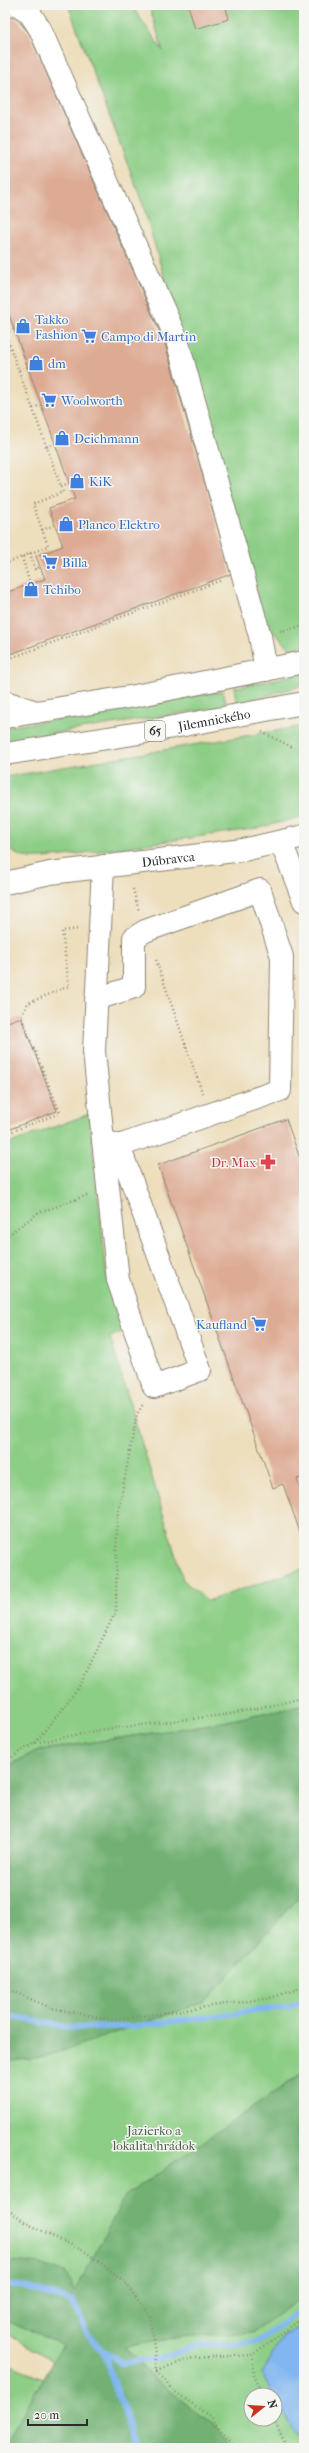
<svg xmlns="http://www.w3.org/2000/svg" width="309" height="2453" viewBox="0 0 309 2453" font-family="'IM FELL French Canon',serif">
<rect width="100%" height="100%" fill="#f6f6f2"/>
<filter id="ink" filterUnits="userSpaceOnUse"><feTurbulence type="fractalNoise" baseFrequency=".025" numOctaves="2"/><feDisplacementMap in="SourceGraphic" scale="8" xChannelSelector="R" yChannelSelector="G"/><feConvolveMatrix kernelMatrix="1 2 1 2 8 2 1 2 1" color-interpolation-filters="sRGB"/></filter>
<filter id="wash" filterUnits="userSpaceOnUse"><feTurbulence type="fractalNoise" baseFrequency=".012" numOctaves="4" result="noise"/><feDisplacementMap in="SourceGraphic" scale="16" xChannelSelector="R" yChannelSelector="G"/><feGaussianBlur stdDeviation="0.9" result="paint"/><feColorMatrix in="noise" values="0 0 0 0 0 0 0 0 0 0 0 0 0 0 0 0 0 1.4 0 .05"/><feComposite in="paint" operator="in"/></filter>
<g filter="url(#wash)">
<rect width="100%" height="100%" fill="#eddebc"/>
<g fill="#8dce86" stroke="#5c7c58" fill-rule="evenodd">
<polygon points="68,5 131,5 163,51 149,5 304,5 304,646 292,650 265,624 143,205"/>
<polygon points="304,673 304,685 237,704 234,688"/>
<polygon points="223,691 227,706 5,741 5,727 116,711"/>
<path d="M304,726v90l-45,12 -196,28c-21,2 -43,7 -58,-11v-68z"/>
<polygon points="89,1114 108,1286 123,1332 110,1337 183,1580 208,1601 304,1568 304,1704 223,1722 36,1751 5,1768 5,1145"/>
<path d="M304,1804v644h-259l25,-77 -65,-39v-389zM251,2395h24v24h-24z"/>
<polygon points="5,2363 49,2380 5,2448"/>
</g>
<g fill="#72b173" stroke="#4e6e4f">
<polygon points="304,1704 304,1891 205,2002 44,2057 5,2062 5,1768 36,1751 223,1722"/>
<polygon points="304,2072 304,2296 253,2332 179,2337 125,2347 151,2376 210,2421 233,2448 5,2448 5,2443 63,2345 5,2319 5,2260 39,2264 65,2272 75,2292 125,2196"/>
</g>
<polygon fill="#82b6f0" stroke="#56708e" points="304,2325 304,2448 303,2448 262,2374 283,2336"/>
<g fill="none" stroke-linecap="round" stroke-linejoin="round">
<g stroke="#82b6f0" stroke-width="6">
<polyline points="5,2015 70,2028 136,2026 287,2007 304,2002"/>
<polyline points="5,2286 21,2286 73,2301 87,2333 103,2351 120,2362 156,2360 200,2345 257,2343 304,2308"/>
<polyline points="103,2351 136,2448"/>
</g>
</g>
<g id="blocks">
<g fill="#ddaa93">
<polygon points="188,5 225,5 229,19 195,29"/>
<polygon points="5,16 17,19 29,33 165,344 231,574 5,656 5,593 45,579 36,556 63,546 49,508 75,499 5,304"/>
<polygon points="21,1017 57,1111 5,1131 5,1023"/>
<polygon points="286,1119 304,1170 304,1477 297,1479 304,1499 304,1543 283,1484 273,1488 158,1165"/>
</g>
</g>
</g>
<g filter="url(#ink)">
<use href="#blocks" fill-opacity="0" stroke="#8c8474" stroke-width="1"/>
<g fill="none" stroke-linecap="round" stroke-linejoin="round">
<g stroke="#8c8474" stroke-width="24">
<g id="minor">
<polyline points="18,5 29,12 40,29 177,340 260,636 266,670"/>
<polyline points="5,702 36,712"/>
<polyline points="281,842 304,901"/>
<path id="s1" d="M5,883l45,-10 193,-23 61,-14"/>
<polyline points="96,999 134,987 134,938 145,931 260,890 282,957 280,1090 119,1146 103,1140 94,1051 103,866"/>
<polyline points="103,1140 118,1280 154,1387 200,1370 119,1146"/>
</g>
</g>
<g stroke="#8c8474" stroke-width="24">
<g id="major">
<polyline points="5,717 135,696 304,662"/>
<path id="s2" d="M5,754l141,-22 158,-29"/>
</g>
</g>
<g stroke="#8c8474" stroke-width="2.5" stroke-dasharray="1 3" stroke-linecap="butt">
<polyline points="5,332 14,329"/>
<polyline points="5,333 63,492 33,504 48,546 5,564"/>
<polyline points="19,370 28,367"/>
<polyline points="33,408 41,405"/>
<polyline points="47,447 55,444"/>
<polyline points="61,486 70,483"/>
<polyline points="42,530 55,525"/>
<polyline points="30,553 35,569 40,567"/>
<polyline points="22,557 30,584"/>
<polyline points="5,592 5,593"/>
<polyline points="280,631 304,626"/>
<polyline points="5,660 222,580"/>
<polyline points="262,732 292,747"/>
<polyline points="133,889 139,912"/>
<polyline points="156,960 203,1095"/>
<polyline points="5,1134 60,1113 21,1017 28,1003 69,986 62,931 79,929"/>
<polyline points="5,1237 38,1213 88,1195"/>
<polyline points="35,1743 79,1687 116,1611 117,1518 137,1414 144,1403"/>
<polyline points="5,1761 35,1743 100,1730 231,1714 304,1698"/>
<polyline points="5,1988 51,2008 113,2020 270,1998 304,1987"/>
<polyline points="5,2207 24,2222 86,2252 124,2281 150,2316 157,2370 171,2389 208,2415 237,2448"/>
<polyline points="252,2355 254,2375 263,2395"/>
<polyline points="157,2370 193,2358 252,2355 304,2317"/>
<polyline points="274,2419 287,2448"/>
</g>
<use href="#minor" stroke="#fff" stroke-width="22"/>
<use href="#major" stroke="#fff" stroke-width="22"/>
</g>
</g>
<defs>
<g id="shop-bare" transform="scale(1.2)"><path d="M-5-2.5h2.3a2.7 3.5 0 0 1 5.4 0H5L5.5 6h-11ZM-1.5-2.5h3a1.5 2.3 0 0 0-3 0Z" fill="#3f7fe0" stroke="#f6f6f2" stroke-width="2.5" paint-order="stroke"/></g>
<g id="supermarket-bare" transform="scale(1.2)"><path d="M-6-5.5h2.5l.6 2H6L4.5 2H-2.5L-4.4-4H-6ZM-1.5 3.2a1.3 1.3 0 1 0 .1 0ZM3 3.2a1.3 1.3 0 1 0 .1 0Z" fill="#3f7fe0" stroke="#f6f6f2" stroke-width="2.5" paint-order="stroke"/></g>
<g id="pharmacy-bare" transform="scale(1.2)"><path d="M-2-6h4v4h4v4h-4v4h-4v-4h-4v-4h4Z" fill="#e0444e" stroke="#f6f6f2" stroke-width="2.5" paint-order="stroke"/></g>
</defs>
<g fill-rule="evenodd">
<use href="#shop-bare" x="23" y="326"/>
<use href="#supermarket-bare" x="89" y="336"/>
<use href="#shop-bare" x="36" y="363"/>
<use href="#supermarket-bare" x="49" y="400"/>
<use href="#shop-bare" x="62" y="438"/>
<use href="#shop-bare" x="77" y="481"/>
<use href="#shop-bare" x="66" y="524"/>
<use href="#supermarket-bare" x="50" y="562"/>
<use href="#shop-bare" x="31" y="589"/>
<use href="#pharmacy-bare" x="268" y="1162"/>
<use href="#supermarket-bare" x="259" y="1324"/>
</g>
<g text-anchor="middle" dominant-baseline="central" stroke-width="3" stroke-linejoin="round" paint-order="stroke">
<rect fill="#f6f6f2" stroke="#686867" stroke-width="1" x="145" y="721" width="20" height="20" rx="3"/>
<g font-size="12" font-weight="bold" fill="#2b2b2b">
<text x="155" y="731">65</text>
</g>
<g font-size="13" fill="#366cbe" stroke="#f6f6f2" text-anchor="start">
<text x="35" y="319">Takko<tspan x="35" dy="15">Fashion</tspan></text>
<text x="101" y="336">Campo di Martin</text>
<text x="48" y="363">dm</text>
<text x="61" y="400">Woolworth</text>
<text x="74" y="438">Deichmann</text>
<text x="89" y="481">KiK</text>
<text x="78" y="524">Planeo Elektro</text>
<text x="62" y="562">Billa</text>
<text x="43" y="589">Tchibo</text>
<text x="247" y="1324" text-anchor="end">Kaufland</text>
</g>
<g font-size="13" fill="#2b2b2b" stroke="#f6f6f2">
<text stroke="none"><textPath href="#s2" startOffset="212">Jilemnického</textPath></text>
<text stroke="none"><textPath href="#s1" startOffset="165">Dúbravca</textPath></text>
</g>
<g font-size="13" fill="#be3a42" stroke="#f6f6f2" text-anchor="end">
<text x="256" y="1162">Dr. Max</text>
</g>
<g font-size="13" fill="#485c46" stroke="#f6f6f2">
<text x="154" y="2130">Jazierko a<tspan x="154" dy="15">lokalita hrádok</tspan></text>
</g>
</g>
<rect width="309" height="2453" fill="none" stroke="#f6f6f2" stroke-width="20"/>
<g transform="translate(263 2407) rotate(73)"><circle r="19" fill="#f6f6f2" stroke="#a5a5a2"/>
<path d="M0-3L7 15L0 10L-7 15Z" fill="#c8321e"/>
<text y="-6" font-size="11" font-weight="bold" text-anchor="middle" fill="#2b2b2b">N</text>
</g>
<path d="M28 2419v6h59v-6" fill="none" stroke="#2b2b2b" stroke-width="2"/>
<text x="34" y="2419" font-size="12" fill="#2b2b2b" stroke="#f6f6f2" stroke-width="3" paint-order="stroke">20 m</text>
</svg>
